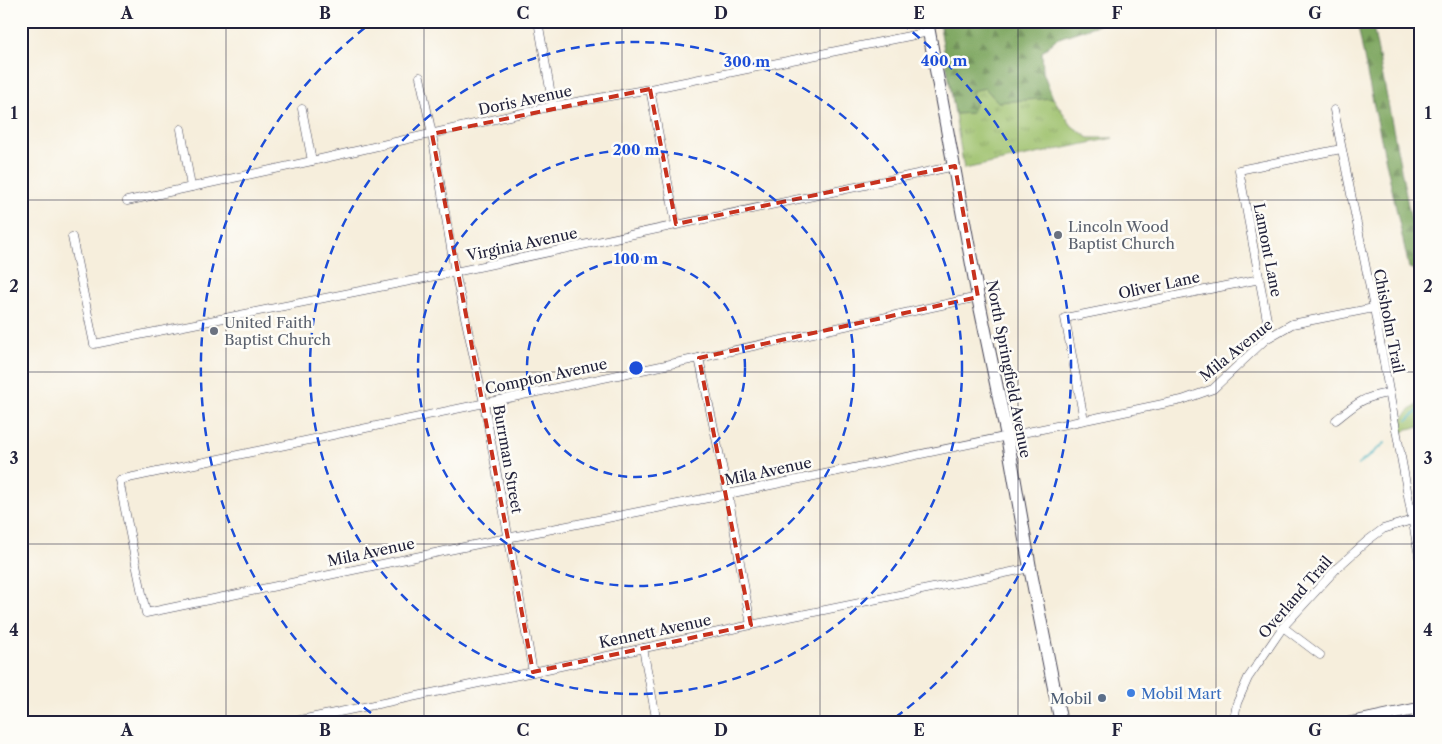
<svg xmlns="http://www.w3.org/2000/svg" width="1442" height="744" viewBox="0 0 1442 744" font-family="'Libre Caslon Text',serif">
<defs>
<pattern id="grass-tufts" width="24" height="20" patternUnits="userSpaceOnUse" patternTransform="scale(1.25)"><rect width="24" height="20" fill="#9cc06b"/><path d="M3 7l-1-3M5 7V3M7 7l1-3M15 17l-1-3M17 17v-4M19 17l1-3" fill="none" stroke="#7f9c59"/></pattern>
<pattern id="forest-firs" width="22" height="20" patternUnits="userSpaceOnUse" patternTransform="scale(1.25)"><rect width="22" height="20" fill="#7da65f"/><path d="M5 1l3.5 6h-7zM16 11l3.5 6h-7z" fill="#668750"/></pattern>
</defs>
<rect width="100%" height="100%" fill="#fdfcf7"/>
<filter id="ink" filterUnits="userSpaceOnUse"><feTurbulence type="fractalNoise" baseFrequency=".02" numOctaves="2"/><feDisplacementMap in="SourceGraphic" scale="10" xChannelSelector="R" yChannelSelector="G"/><feConvolveMatrix kernelMatrix="1 2 1 2 8 2 1 2 1" color-interpolation-filters="sRGB"/></filter>
<filter id="wash" filterUnits="userSpaceOnUse"><feTurbulence type="fractalNoise" baseFrequency=".0096" numOctaves="4" result="noise"/><feDisplacementMap in="SourceGraphic" scale="20" xChannelSelector="R" yChannelSelector="G"/><feGaussianBlur stdDeviation="1.12" result="paint"/><feColorMatrix in="noise" values="0 0 0 0 0 0 0 0 0 0 0 0 0 0 0 0 0 1.4 0 .05"/><feComposite in="paint" operator="in"/></filter>
<g filter="url(#wash)">
<rect width="100%" height="100%" fill="#f6eedc"/>
<g fill="url(#grass-tufts)" stroke="#5f7153">
<polygon points="985,88 998,102 1053,98 1072,126 1089,138 1113,138 964,169 955,114 971,113 975,105 972,91"/>
<polygon points="1421,400 1421,427 1407,429 1402,434 1399,421"/>
</g>
<g fill="url(#forest-firs)" stroke="#50644d">
<polygon points="939,21 1109,21 1056,39 1042,52 1043,72 1053,98 998,102 985,88 972,91 975,105 971,113 955,114"/>
<polygon points="1357,21 1372,21 1421,272 1409,268 1369,83"/>
</g>
<g fill="none" stroke-linecap="round" stroke-linejoin="round">
<g stroke="#41b0be" stroke-width="2">
<polyline points="1408,420 1421,408"/>
<polyline points="1358,465 1385,443"/>
</g>
</g>
</g>
<g filter="url(#ink)">
<g fill="none" stroke-linecap="round" stroke-linejoin="round">
<g stroke="#424153" stroke-width="9">
<g id="minor">
<polyline points="538,21 553,106"/>
<polyline points="420,77 432,134 455,272 484,403 533,672"/>
<polyline points="650,89 676,224"/>
<polyline points="302,109 312,161"/>
<polyline points="1334,110 1374,308 1421,567"/>
<polyline points="181,129 191,187"/>
<polyline points="127,201 312,161 553,106 650,89 929,32"/>
<polyline points="72,237 94,344 455,272 955,166"/>
<polyline points="978,297 699,358 119,480 146,613 507,538 728,494 1182,400 1213,389 1266,339 1292,324 1374,308"/>
<polyline points="1270,336 1239,170 1341,149"/>
<polyline points="699,358 728,494 751,625"/>
<polyline points="1084,420 1065,318 1260,279"/>
<path d="M1336,420c20,-16 26,-23 53,-27"/>
<polyline points="1283,627 1320,655"/>
<polyline points="643,648 657,723"/>
<polyline points="286,723 533,672 751,625 1030,568"/>
<polyline points="1236,723 1235,714 1237,703 1248,678 1283,627 1337,568 1367,541 1383,529 1412,520"/>
</g>
</g>
<g stroke="#424153" stroke-width="13">
<polyline id="secondary" points="1349,723 1421,708"/>
</g>
<g stroke="#424153" stroke-width="14">
<polyline id="primary" points="927,21 978,297 1007,436 1030,568 1061,723"/>
</g>
<use href="#minor" stroke="#fff" stroke-width="8"/>
<use href="#secondary" stroke="#fff" stroke-width="11"/>
<use href="#primary" stroke="#fff" stroke-width="12"/>
</g>
</g>
<path fill="none" stroke="#c8321e" stroke-width="4" stroke-dasharray="10 6" stroke-linejoin="round" d="M650,89l26,135 279,-58 23,131 -279,61 52,267 -218,47 -101,-538z"/>
<path fill="none" stroke="#22223b" stroke-width="1" stroke-opacity="0.55" d="M226,21v702M424,21v702M622,21v702M820,21v702M1018,21v702M1216,21v702M21,200h1400M21,372h1400M21,544h1400"/>
<g fill="none" stroke="#1d4ed8" stroke-width="2.5" stroke-dasharray="9 6">
<circle cx="636" cy="368" r="109"/>
<circle cx="636" cy="368" r="218"/>
<circle cx="636" cy="368" r="326"/>
<path d="M383 722A435 435 0 0 1 371 23M901 23A435 435 0 0 1 889 722"/>
</g>
<g fill="#6b7280" stroke="#fdfcf7" stroke-width="2">
<circle cx="1058" cy="235" r="5"/>
<circle cx="214" cy="331" r="5"/>
</g>
<circle fill="#3f7fe0" stroke="#fdfcf7" stroke-width="2" cx="1131" cy="693" r="5"/>
<circle fill="#5c6f8a" stroke="#fdfcf7" stroke-width="2" cx="1102" cy="698" r="5"/>
<g text-anchor="middle" dominant-baseline="central" stroke-width="5" stroke-linejoin="round" paint-order="stroke">
<g font-size="15" fill="#22223b" stroke="#fdfcf7">
<text transform="translate(525 100) rotate(-12)">Doris Avenue</text>
<text transform="translate(522 244) rotate(-12)">Virginia Avenue</text>
<text transform="translate(1268 250) rotate(79)">Lamont Lane</text>
<text transform="translate(1159 285) rotate(-12)">Oliver Lane</text>
<text transform="translate(1389 321) rotate(79)">Chisholm Trail</text>
<text transform="translate(1236 350) rotate(-39)">Mila Avenue</text>
<text transform="translate(1009 369) rotate(79)">North Springfield Avenue</text>
<text transform="translate(546 376) rotate(-12)">Compton Avenue</text>
<text transform="translate(508 459) rotate(80)">Burrman Street</text>
<text transform="translate(768 471) rotate(-12)">Mila Avenue</text>
<text transform="translate(371 552) rotate(-12)">Mila Avenue</text>
<text transform="translate(1295 597) rotate(-49)">Overland Trail</text>
<text transform="translate(655 631) rotate(-12)">Kennett Avenue</text>
</g>
<g font-size="15" fill="#5b616d" stroke="#fdfcf7" text-anchor="start">
<text x="1068" y="226">Lincoln Wood<tspan x="1068" dy="17">Baptist Church</tspan></text>
<text x="224" y="322">United Faith<tspan x="224" dy="17">Baptist Church</tspan></text>
</g>
<g font-size="15" fill="#366cbe" stroke="#fdfcf7" text-anchor="start">
<text x="1141" y="693">Mobil Mart</text>
</g>
<g font-size="15" fill="#4e5e75" stroke="#fdfcf7" text-anchor="end">
<text x="1092" y="698">Mobil</text>
</g>
</g>
<circle cx="636" cy="368" r="8" fill="#1d4ed8" stroke="#fdfcf7" stroke-width="2.5"/>
<g font-size="15" text-anchor="middle" font-weight="bold" fill="#1d4ed8" stroke="#fdfcf7" stroke-width="5" stroke-linejoin="round" paint-order="stroke">
<text x="944" y="66">400 m</text>
<text x="747" y="67">300 m</text>
<text x="636" y="155">200 m</text>
<text x="636" y="264">100 m</text>
</g>
<rect width="1442" height="744" fill="none" stroke="#fdfcf7" stroke-width="55"/>
<rect x="28" y="28" width="1386" height="688" fill="none" stroke="#22223b" stroke-width="2"/>
<g font-size="16" text-anchor="middle" font-weight="bold" fill="#22223b">
<text x="127" y="19">A</text>
<text x="325" y="19">B</text>
<text x="523" y="19">C</text>
<text x="721" y="19">D</text>
<text x="919" y="19">E</text>
<text x="1117" y="19">F</text>
<text x="1315" y="19">G</text>
<text x="14" y="119">1</text>
<text x="1428" y="119">1</text>
<text x="14" y="292">2</text>
<text x="1428" y="292">2</text>
<text x="14" y="464">3</text>
<text x="1428" y="464">3</text>
<text x="14" y="636">4</text>
<text x="1428" y="636">4</text>
<text x="127" y="736">A</text>
<text x="325" y="736">B</text>
<text x="523" y="736">C</text>
<text x="721" y="736">D</text>
<text x="919" y="736">E</text>
<text x="1117" y="736">F</text>
<text x="1315" y="736">G</text>
</g>
</svg>
